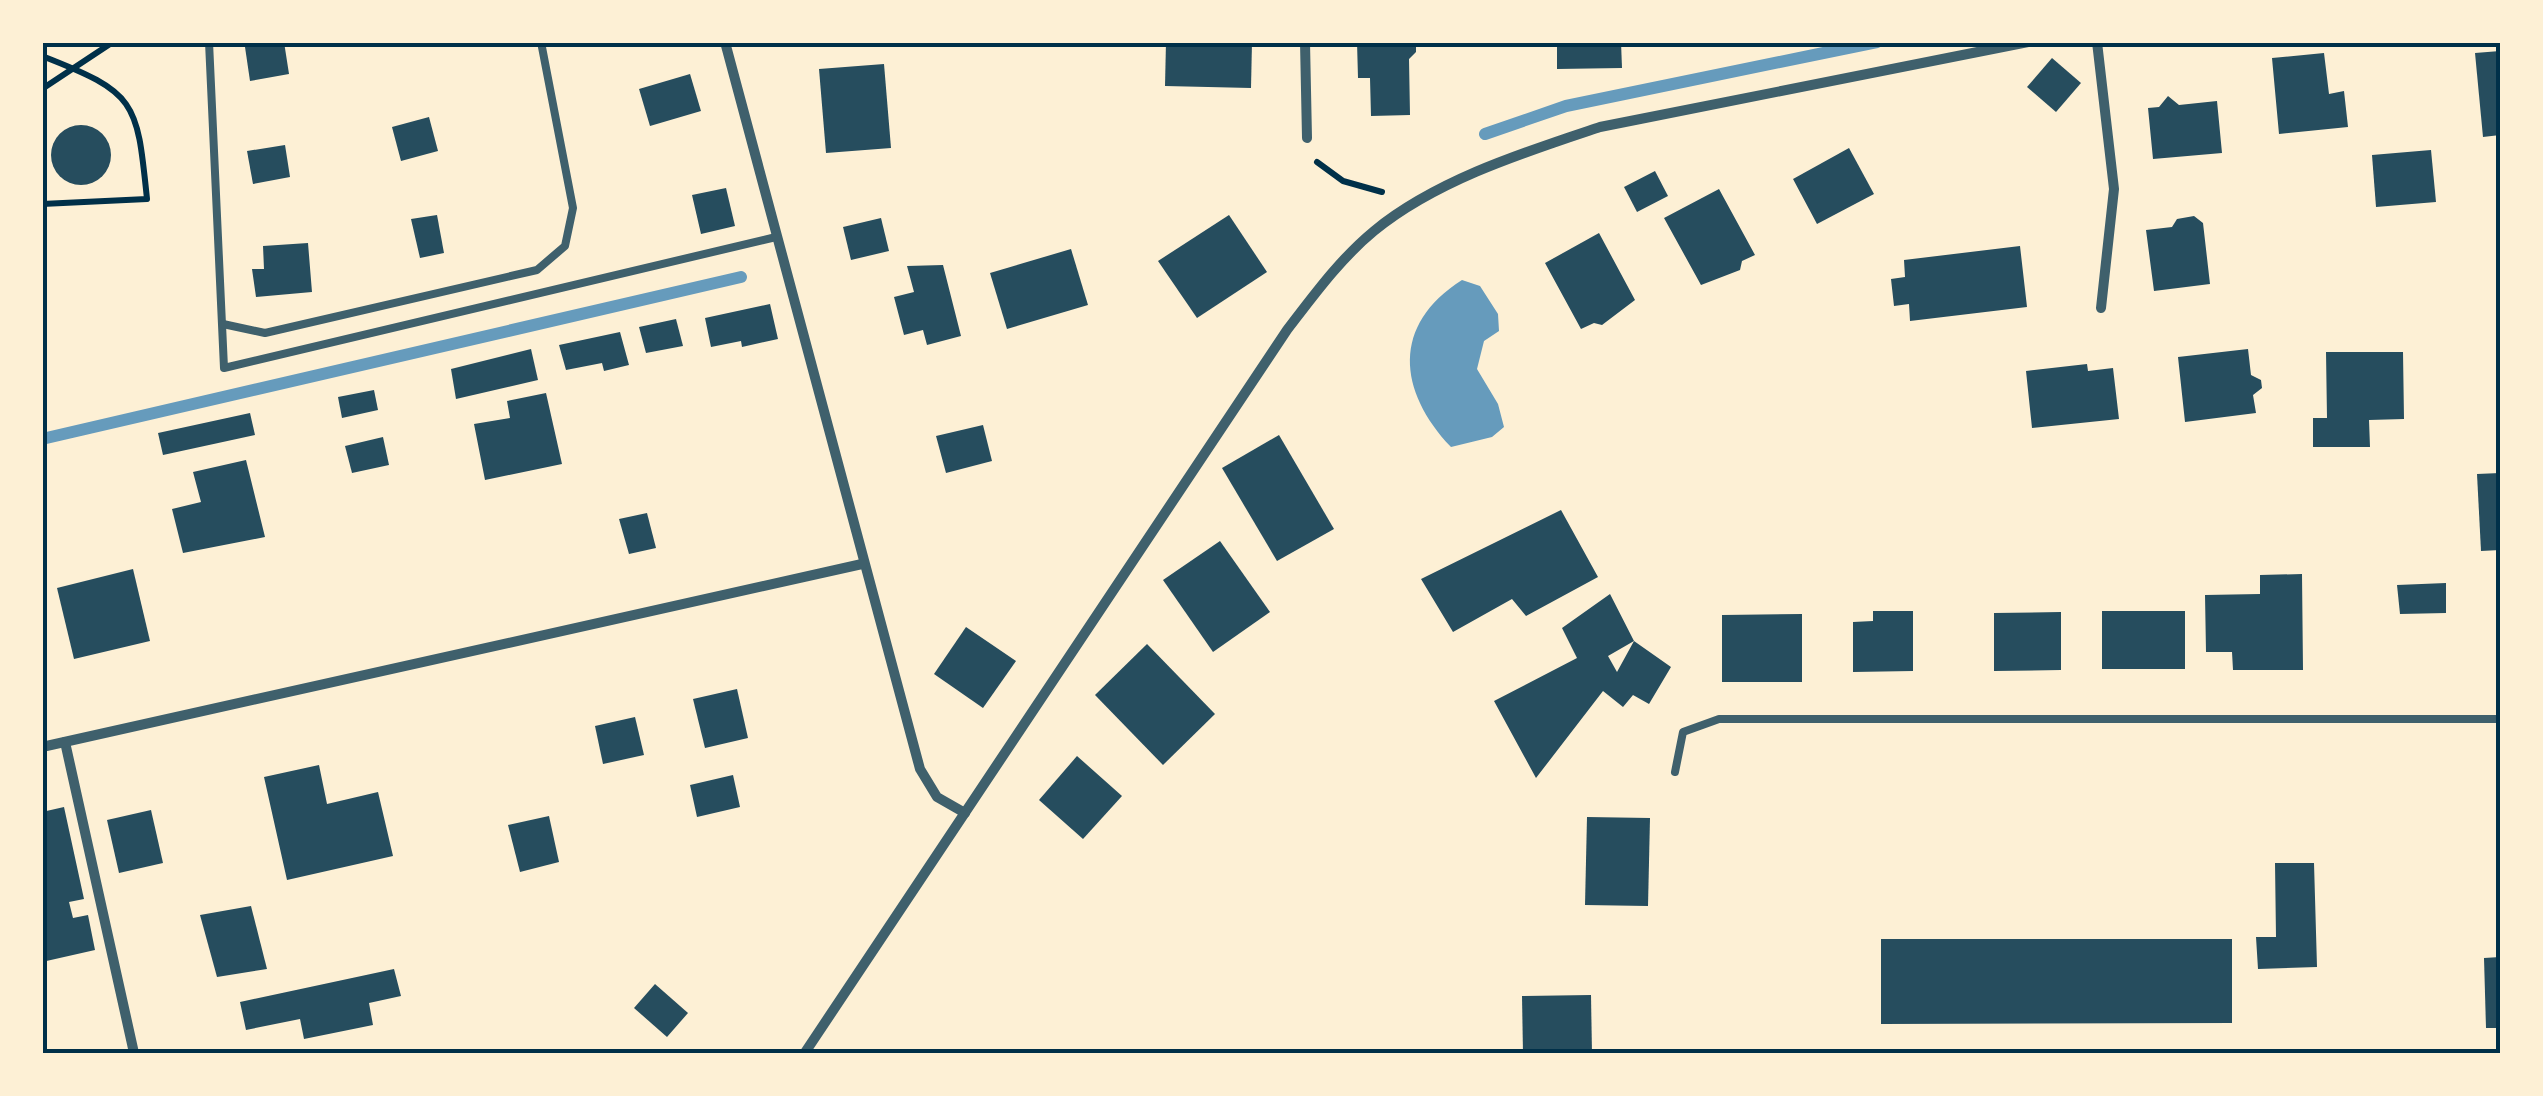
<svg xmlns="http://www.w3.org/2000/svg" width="2543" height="1096" viewBox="0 0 2543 1096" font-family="Karla,sans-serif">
<rect width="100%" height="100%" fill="#fdf0d5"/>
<path fill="#669bbc" d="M1462,280l18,6 18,28 1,17 -15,10 -7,28 21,35 6,23 -12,10 -41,10c-53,-56 -60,-122 11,-167z"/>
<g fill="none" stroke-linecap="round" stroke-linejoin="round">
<g stroke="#669bbc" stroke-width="12">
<polyline points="1485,134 1566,106 1877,42"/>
<polyline points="42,439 741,277"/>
</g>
</g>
<g fill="#264d5e">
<polygon points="284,42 289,74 250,81 245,47"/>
<polygon points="1166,42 1252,42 1251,88 1165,86"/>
<polygon points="1357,42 1416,42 1416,52 1409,59 1410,115 1371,116 1370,78 1358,78"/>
<polygon points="1557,42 1621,42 1622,68 1557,69"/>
<polygon points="2500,51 2500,135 2483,137 2475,53"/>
<polygon points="2324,53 2329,94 2344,91 2348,127 2279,134 2272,58"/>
<polygon points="2052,58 2081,83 2056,112 2027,87"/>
<polygon points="884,64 891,148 826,153 819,69"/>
<polygon points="690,74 701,111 650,126 639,89"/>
<polygon points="2168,96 2179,105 2217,101 2222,153 2153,159 2148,108 2159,107"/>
<polygon points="429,117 438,151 401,161 392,127"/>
<circle cx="81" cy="155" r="30"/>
<polygon points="285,145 290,177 253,184 247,151"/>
<polygon points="1849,148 1874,194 1817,224 1793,179"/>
<polygon points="2431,150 2436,202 2376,207 2372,155"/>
<polygon points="1655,171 1668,196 1637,212 1624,187"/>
<polygon points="726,188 735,226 701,234 692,195"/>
<polygon points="1719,189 1755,255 1742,261 1740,270 1701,285 1664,218"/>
<polygon points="437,215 444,253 420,258 411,219"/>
<polygon points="1229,215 1267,272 1197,318 1158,261"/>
<polygon points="2194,216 2203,223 2210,284 2154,291 2146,230 2172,227 2177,219"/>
<polygon points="881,218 889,251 851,260 843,227"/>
<polygon points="1599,233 1635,300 1602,325 1594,323 1581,329 1545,263"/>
<polygon points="308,243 312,292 256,297 252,269 264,269 263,246"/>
<polygon points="2020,246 2027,307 1910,321 1909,304 1894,306 1891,279 1905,277 1904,260"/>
<polygon points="1071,249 1088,305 1007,329 990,273"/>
<polygon points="943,265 961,336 927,345 923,330 904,335 894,297 914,292 907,266"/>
<polygon points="770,304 778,339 742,347 741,341 711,347 705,318"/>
<polygon points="676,319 683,346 646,353 639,327"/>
<polygon points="620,332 629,365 604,371 602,363 566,370 559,345"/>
<polygon points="531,349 538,380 456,399 451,369"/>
<polygon points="2248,349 2251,375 2261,380 2262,388 2253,395 2256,413 2185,422 2178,357"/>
<polygon points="2326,352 2403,352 2404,419 2369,420 2370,447 2313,447 2313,418 2327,418"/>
<polygon points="2087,364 2088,371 2113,368 2119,419 2032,428 2026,371"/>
<polygon points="374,390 378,410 342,418 338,397"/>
<polygon points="546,393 562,464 485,480 474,424 510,418 507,401"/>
<polygon points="250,413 255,435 163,455 158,433"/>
<polygon points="983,425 992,461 946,473 936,436"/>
<polygon points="1279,435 1334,529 1277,561 1222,468"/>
<polygon points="383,437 389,465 352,473 345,446"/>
<polygon points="246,460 265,537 183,553 172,509 201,502 193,472"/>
<polygon points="2500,473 2500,550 2481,551 2477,474"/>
<polygon points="1561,510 1598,577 1526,616 1512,599 1453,632 1421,579"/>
<polygon points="647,513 656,548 629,554 619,519"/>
<polygon points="1220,541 1270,612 1213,652 1163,580"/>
<polygon points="133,569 150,641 74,659 57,588"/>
<polygon points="2302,574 2303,670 2233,670 2232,652 2206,652 2205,595 2260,594 2260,575"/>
<polygon points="2446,583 2446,613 2400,614 2397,585"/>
<polygon points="1610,594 1634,641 1608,656 1617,672 1634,641 1671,667 1649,704 1633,695 1623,707 1603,691 1536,778 1494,701 1577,658 1562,628"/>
<polygon points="1873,611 1913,611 1913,671 1853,672 1853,622 1873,621"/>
<rect x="2102" y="611" width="83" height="58"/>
<polygon points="2061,612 2061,670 1994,671 1994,613"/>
<polygon points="1802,614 1802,682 1722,682 1722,615"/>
<polygon points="966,627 1016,661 983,708 934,674"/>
<polygon points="1147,644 1215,714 1163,765 1095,695"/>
<polygon points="737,689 748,738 705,748 693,699"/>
<polygon points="635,717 644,755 603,764 595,726"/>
<polygon points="1077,756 1122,796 1083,839 1039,800"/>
<polygon points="319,765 327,804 378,792 393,856 287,880 264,777"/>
<polygon points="733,775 740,807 697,817 690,785"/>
<polygon points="64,807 84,899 69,902 73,918 88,915 95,950 42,962 42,812"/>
<polygon points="151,810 163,863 119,873 107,820"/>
<polygon points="549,816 559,862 520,872 508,825"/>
<polygon points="1587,817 1650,818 1648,906 1585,905"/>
<polygon points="2275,863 2314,863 2317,967 2258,969 2256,937 2276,937"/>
<polygon points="251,906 267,969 217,977 200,915"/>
<polygon points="1881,939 2232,939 2232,1023 1881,1024"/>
<polygon points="2500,957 2500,1028 2486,1028 2484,958"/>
<polygon points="394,969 401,996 369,1003 373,1025 304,1039 300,1019 246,1030 240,1002"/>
<polygon points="655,984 688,1013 667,1037 634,1008"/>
<polygon points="1591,995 1592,1054 1523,1054 1522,996"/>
</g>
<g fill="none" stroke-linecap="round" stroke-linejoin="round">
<g stroke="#003049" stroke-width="6">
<path d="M42,56c95,37 95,45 105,143l-105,5"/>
<polyline points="42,89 113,42"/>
<polyline points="1317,162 1343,181 1382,192"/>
</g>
<g stroke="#3f606c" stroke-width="8">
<polyline points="209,42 224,368 776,237"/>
<polyline points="223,324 265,333 537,270 565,246 573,208 541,42"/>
<polyline points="1675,772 1683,732 1719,719 2500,719"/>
</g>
<g stroke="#3f606c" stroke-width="10">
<polyline points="725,42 920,769 937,797 965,813"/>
<polyline points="1305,42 1307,138"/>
<polyline points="2097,42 2114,189 2101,308"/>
<polyline points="65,742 134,1053"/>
<polyline points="42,747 862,564"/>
<path d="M804,1054l483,-724c27,-35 53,-71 87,-99 62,-51 151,-79 226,-104l428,-85"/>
</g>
</g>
<rect width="2543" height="1096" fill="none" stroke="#fdf0d5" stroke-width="90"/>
<rect x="45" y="45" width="2453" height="1006" fill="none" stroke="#003049" stroke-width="4"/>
</svg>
